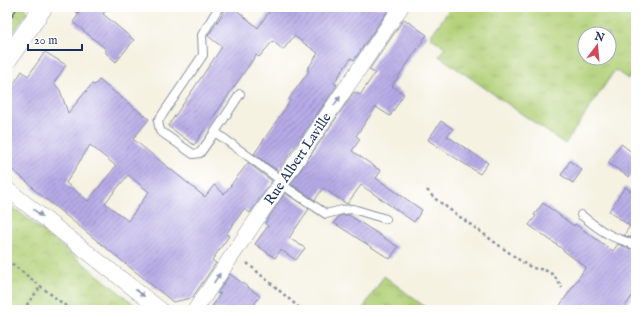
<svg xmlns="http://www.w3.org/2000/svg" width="643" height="317" viewBox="0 0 643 317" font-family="'IM FELL English',serif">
<defs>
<pattern id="grass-tufts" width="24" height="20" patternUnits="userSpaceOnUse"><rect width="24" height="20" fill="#b2d078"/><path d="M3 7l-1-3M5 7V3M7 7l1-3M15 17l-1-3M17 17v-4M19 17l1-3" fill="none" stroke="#98b36a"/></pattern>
<pattern id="park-crowns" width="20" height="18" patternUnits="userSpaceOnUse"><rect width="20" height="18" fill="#b2d078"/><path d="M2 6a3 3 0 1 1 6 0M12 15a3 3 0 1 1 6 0" fill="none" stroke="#98b36a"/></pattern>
<pattern id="building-hatch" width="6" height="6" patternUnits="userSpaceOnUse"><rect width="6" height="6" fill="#b6aae6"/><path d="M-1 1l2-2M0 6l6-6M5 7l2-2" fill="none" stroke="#938bbe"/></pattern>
</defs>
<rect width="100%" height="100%" fill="#fff"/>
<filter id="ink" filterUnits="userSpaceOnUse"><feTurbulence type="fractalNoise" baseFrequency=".025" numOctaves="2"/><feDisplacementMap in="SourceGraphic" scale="8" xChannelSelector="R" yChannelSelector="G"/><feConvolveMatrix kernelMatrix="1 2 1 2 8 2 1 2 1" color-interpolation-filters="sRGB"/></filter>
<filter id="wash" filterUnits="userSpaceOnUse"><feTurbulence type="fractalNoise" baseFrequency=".012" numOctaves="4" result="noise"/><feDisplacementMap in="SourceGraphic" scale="16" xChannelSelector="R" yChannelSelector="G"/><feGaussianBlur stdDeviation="0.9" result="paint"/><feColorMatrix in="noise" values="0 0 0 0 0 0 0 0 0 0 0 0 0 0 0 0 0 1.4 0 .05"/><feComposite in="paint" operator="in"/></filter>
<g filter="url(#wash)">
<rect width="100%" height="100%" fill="#f5f2e2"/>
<g fill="url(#grass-tufts)" stroke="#66806b" fill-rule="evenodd">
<polygon points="7,7 23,7 28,11 7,42"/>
<path d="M451,7h172l13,8v53l-8,11 -13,-9 -50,74 -126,-88 6,-9 -15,-10zM585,34h24v24h-24z"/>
<polygon points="384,276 429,310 362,310"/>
</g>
<polygon fill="url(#park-crowns)" stroke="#66806b" points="7,202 141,310 7,310"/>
<g id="blocks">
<g fill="url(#building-hatch)" fill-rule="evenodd">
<polygon points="71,7 108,7 103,14 134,40 116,62 106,53 106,49 73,22 79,14"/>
<polygon points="227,7 233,7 258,28 272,7 386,7 389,9 354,60 351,58 334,83 337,85 278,171 254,154 291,100 289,99 309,71 307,70 318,53 294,36 283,50 273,41 259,57 256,55 194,145 168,126 222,47 208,36"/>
<polygon points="404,19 427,35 392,86 404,94 390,116 376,107 356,136 360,139 352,151 381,171 376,178 422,210 414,222 361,185 347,204 323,188 315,200 291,184 354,92 360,95 375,73 369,70"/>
<path d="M45,52l21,13 -12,18 6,7 8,23 24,-29 3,1 4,-5 50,39 -16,20 72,58 9,-12 10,9 24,-31 24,18 -22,32 -6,-4 -18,25 3,2 -17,24 4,3 -24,35 -19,4 -141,-114 1,-1 -26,-22v-71l15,-23 6,5zM90,145l26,21 -28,35 -22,-18zM128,175l21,17 -21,29 -23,-18z"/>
<polygon points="441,121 453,129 447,136 488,163 480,174 428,140"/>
<polygon points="621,144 636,155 636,166 629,177 608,163"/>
<polygon points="570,161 582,170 573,183 561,175"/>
<polygon points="625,187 636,195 636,240 624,235 630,226 609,211"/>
<polygon points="285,193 309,209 289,238 305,248 296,260 281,250 275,258 255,244 268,226 265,223"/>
<polygon points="543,203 574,226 575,224 613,251 618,244 630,249 633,249 636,248 636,290 623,310 557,310 586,267 564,251 560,247 529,225 536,216 534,215"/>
<polygon points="343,215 349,215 398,247 390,259 334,223 339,216"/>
<polygon points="230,274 260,296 250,310 210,310 221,293 217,294"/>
</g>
</g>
</g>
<g filter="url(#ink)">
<use href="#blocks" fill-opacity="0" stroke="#8890a0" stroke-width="1"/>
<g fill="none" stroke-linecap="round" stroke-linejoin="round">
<g stroke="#8890a0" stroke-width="10">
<g id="service">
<polyline points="219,7 202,35 203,55 158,121 160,131 193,154 200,153 215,132 240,94"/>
<polyline points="215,132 282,181"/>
<polyline points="281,184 326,214 342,210 353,209 386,219"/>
<path d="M581,215c8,6 17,14 27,19 8,5 16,6 24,10"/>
</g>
</g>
<g stroke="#8890a0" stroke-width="16">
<g id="minor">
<polyline points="7,189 161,310"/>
<polyline points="195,310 401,7"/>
</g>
</g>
<g stroke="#8890a0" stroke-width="20">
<polyline id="tertiary" points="7,60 43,7"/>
</g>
<g stroke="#8890a0" stroke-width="2.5" stroke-dasharray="3 3" stroke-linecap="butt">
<path d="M427,190l7,8 88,64c5,3 10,6 15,7 1,0 6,0 7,1 9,2 14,11 18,18"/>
<polyline points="7,260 71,310"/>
<polyline points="247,263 302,310"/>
<polyline points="23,310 41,286"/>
</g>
<use href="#service" stroke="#fff" stroke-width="8"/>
<use href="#minor" stroke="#fff" stroke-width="15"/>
<use href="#tertiary" stroke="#fff" stroke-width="19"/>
<g stroke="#1b2f5e" stroke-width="1">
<polyline points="7,9 8,7"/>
<polyline points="7,23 18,7"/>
</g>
</g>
<defs><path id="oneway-solid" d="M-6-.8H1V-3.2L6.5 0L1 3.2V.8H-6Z"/></defs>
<g fill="#8d97ae">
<use href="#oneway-solid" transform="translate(337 101) rotate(-56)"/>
<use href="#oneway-solid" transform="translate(38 213) rotate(38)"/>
<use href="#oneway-solid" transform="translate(217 278) rotate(-56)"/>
<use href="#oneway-solid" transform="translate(140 293) rotate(38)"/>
</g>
</g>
<g text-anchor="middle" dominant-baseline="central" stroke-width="4" stroke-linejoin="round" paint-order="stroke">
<g font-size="14" fill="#1b2f5e" stroke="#fff">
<text transform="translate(298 159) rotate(-56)">Rue Albert Laville</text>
</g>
</g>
<rect width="643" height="317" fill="none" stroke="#fff" stroke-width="24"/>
<g transform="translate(597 46) rotate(16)"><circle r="19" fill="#ffffff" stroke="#a4acbf"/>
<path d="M0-3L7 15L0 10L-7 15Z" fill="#d1495b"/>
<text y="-6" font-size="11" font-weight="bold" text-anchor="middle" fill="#1b2f5e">N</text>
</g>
<path d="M28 44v6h54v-6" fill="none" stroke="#1b2f5e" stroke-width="2"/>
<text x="34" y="44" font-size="12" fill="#1b2f5e" stroke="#ffffff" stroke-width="3" paint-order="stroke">20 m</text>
</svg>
